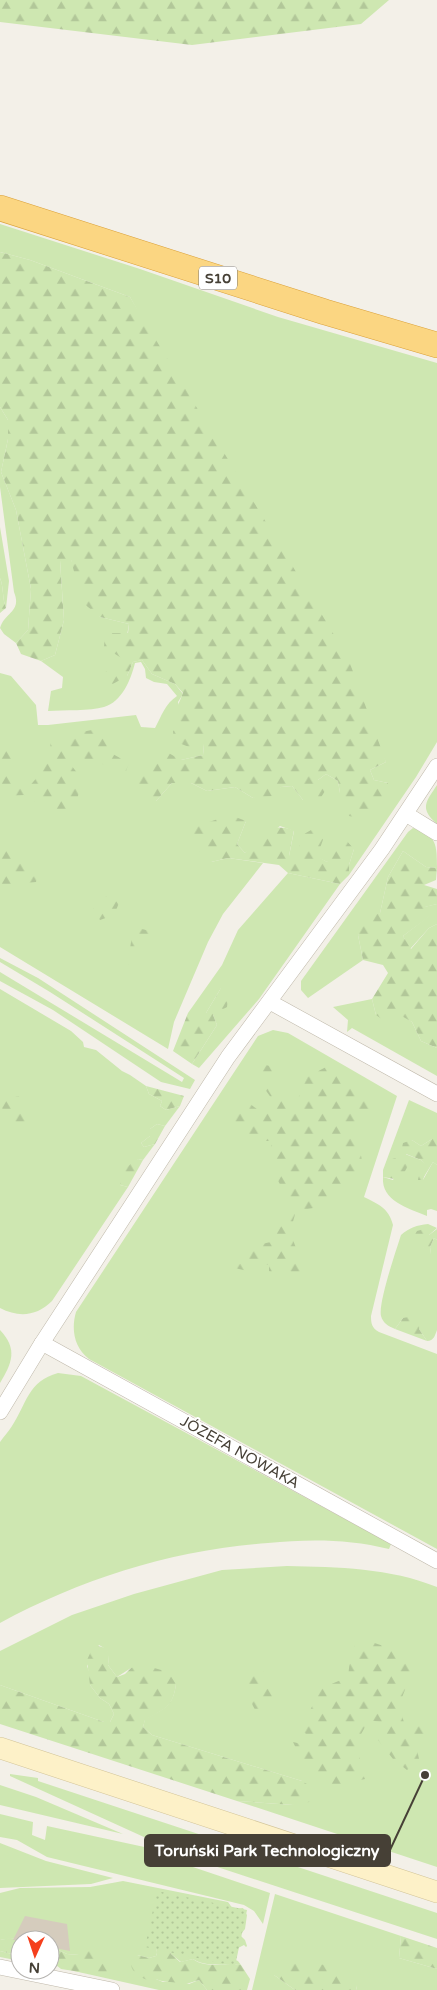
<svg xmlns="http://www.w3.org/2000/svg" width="437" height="1990" viewBox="0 0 437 1990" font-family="'Varela Round',sans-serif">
<defs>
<pattern id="forest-firs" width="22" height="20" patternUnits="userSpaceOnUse" patternTransform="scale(1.25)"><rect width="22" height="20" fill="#cee7b1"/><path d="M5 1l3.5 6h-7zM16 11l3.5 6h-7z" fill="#b2c799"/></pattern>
<pattern id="park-dots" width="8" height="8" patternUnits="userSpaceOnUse" patternTransform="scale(1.25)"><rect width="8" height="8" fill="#cee7b1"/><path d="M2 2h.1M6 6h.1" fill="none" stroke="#b2c799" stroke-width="1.8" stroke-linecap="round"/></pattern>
</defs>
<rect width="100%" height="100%" fill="#f3f0e8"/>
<g fill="#cee7b1">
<path d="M0,224l140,45 138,48 159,46v379l-21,35 -67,98v-10l5,-16 -27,13 -10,-5 -28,-1 5,-25 -14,-5 -35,27 -8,-9 9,-23 -35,41 17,-4 35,5 -40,51 -15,28 -34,80 -6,27 -168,-102v-274l11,3 25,29 2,20h10l88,-10 5,12 14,1c7,-13 10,-24 22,-32l-10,-12 -13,-2 -8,-4 -1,-9 -4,-7 -6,1c-4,16 -13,39 -31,44 -14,4 -40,3 -56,4l3,-20 11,-3 1,-11 -22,-16 14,-6 9,-35 -4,-60h11l29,57 29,7 -6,35 4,17 6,-14 9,-2 10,14 23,10 8,10 -5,8 6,22 20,20 -1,11 -22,5h-23l-2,41 16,-18h19l16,8 28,-4 18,11 28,-11 11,-1 11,14 15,-20 8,-6 12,7 2,12 48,-10 -14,-3 -4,-10 16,-8 -256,-465 -100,-37 -30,-8z"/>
<path d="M0,407l8,13v19l-7,33 15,38 15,79 -3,41 -12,13 -12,-9 -4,-6c5,-16 22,-16 14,-36l-14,-105z"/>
<path d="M0,527l9,54 -3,27c-4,-10 -2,-20 -6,-30z"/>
<path d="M437,785v39c-18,-16 -11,-22 0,-39z"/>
<path d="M413,828c24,6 24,18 24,40l-11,-1 -23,-16 -15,26 -8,36 -22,22 5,25 -55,38 -7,-8v-9l107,-149z"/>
<polygon points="288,873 340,884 259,999 199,1068 192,1064 217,1025 213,1015 221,988 206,1013 188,1013 222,965 238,930"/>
<polygon points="437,904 437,924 429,928 410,949 403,936 429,916 424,907"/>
<polygon points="0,958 38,978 195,1080 190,1089 161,1082 53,1010 0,981 0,972 182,1082 184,1078 50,992 0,962"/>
<path d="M0,989l71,42 12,11 1,5 12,3 26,21 8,4 16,11 3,8 13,7 -2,5 6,4 14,-4 -15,20 -8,-2 -7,5v7l-9,7 3,4 11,-3 -12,16 -5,-1 -18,26 8,2 -76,114c-15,15 -33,17 -52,7z"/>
<polygon points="372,999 376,1015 400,1014 412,1022 421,1041 437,1048 437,1076 352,1028 347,1032 348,1020 333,1007"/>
<path d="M273,1030l15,3 109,63 -33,101c14,7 25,11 29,28l-22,91c0,8 1,12 8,16l58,22v195l-348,-190c-15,-11 -18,-30 -13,-47l182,-276z"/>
<polygon points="409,1100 437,1113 437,1139 432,1139 421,1146 412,1140 400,1158 387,1170 383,1170"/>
<path d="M405,1154l16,6 6,6 -4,14 10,-18 4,3v46l-6,-2 -4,1v6c-19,-8 -46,-15 -44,-39l10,3z"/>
<path d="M428,1224l9,4 -8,7 -6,12 8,7 -1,-7 4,-9 3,2v90c-2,5 -3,11 -10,11l-8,-12 -16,-11 -8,11c-7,-3 -12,-6 -14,-13 -3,-13 15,-65 20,-81 8,-7 16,-10 27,-11z"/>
<path d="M0,1330c18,19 12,33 0,53z"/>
<path d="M58,1373l23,3 310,168 -2,5c-41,-10 -80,-10 -121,-6 -95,7 -185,35 -268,80v-181c4,-6 9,-11 12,-16 15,-23 16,-45 46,-53z"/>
<path d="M287,1566c51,1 103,2 150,21v280l-200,-66 56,4 9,-24 -150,-46 -9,-8 2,-8c19,-10 28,-12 31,-35l-45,-16 -14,9 -9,-12c1,-11 1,-15 -9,-20l-12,21 3,8v11l10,13 9,6 5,10 -4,8h-6l-104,-37v-34l72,-36 62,-21 88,-24z"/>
<polygon points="10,1774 38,1778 38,1781 437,1913 437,1939 190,1858 10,1776"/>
<polygon points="0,1785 36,1797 123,1834 0,1805"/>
<polygon points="0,1814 33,1822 32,1835 45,1840 47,1826 149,1848 178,1862 270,1893 263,1924 254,1911 244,1905 47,1857 17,1840 0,1837"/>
<polygon points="0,1843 46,1861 113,1878 91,1884 0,1888"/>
<path d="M123,1881l105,21 5,7 10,-1 4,7 -2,14 -5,6 5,5 2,6 -1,1 -2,-2 -10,5 -6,7 10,4 3,4c-14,-1 -37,2 -48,-6l-12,3 -10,-8 -4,-8 -11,-4 1,11 -1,3 -7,2 -12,-3 19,24 7,3 12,-1 14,3 10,-4 8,10h-48l-85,-19 2,-1 3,-15 -12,-1 -17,-8v-6c-13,0 -39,-3 -50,0v-47l20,-5 70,-1z"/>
<polygon points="275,1894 401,1936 399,1958 437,1969 437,1990 356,1990 357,1986 274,1975 295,1990 252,1990"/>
<polygon points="0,1951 12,1954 20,1958 20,1961 0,1957"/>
</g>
<g fill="url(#forest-firs)">
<polygon points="0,0 389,0 361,24 192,45 0,22"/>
<polygon points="0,252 30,260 130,297 348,658 386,762 370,770 374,780 388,783 380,811 364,819 349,816 340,793 338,781 326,774 318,780 325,791 318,802 303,800 292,786 281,787 273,796 253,798 235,787 207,791 191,783 172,783 156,801 142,800 134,786 143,767 158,761 156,756 165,751 181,760 203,755 204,744 189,747 174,741 173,731 183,724 174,715 183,693 175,684 152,674 142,660 133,662 127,676 111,685 104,673 123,659 104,647 105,633 128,633 129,624 100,617 82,602 71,560 60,561 64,620 55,655 41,661 21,654 16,643 28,630 31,589 16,510 1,472 8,439 8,420 0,407"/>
<path d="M0,578c4,10 2,20 6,30l-6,5z"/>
<path d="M102,728l13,15 -4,10 18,10 -3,8 -44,-13 -11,7 11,14 -7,30 -21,4 -30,-18 -24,1v-51h12l3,37 14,5c15,-18 21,-25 22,-49z"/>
<path d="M230,815l16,6 -9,23 8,9c17,-19 21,-31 49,-23l-5,26 11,-1 -1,-18 12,-7 13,7 -7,19 10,6 18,-23 9,10 -5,16v10l-9,9 -52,-11 -9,-8 -51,-7 -17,4 -20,-19 3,-16z"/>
<polygon points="0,838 18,862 35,860 40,870 36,882 0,885"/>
<polygon points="403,851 426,867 437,868 436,880 424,885 437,889 437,904 425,907 430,916 403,936 411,949 429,928 437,924 437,1048 421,1041 412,1022 400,1015 386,1022 376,1015 372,999 388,973 383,965 363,960 358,935 365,918 380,913 388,877"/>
<polygon points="109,896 119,903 114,915 100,920 93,910 96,899"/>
<polygon points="142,929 150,931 151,943 125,968 121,958 129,956 132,935"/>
<polygon points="221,988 229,988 227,1007 213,1015 217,1025 192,1064 173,1051 188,1013 206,1013"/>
<polygon points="264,1065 272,1066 278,1095 294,1108 307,1077 326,1067 350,1078 351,1090 370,1100 371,1111 357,1133 362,1161 349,1189 325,1206 296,1211 290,1232 305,1272 296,1276 286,1268 277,1278 269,1271 269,1264 248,1271 230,1267 248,1261 246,1247 271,1242 269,1230 282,1226 286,1213 286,1196 272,1169 271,1141 246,1141 233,1125 244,1099 258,1110 272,1099 259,1081"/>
<polygon points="146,1086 184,1096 180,1106 166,1110 160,1106 162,1101 149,1094"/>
<polygon points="19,1096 28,1133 13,1130 0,1104 0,1098"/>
<polygon points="157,1124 165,1126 155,1144 144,1147 141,1143 150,1136 150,1129"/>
<polygon points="432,1139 437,1139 437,1165 433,1162 422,1180 418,1180 419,1173 426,1166 421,1160 406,1154 409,1164 400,1180 383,1177 383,1170 387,1170 388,1160 400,1157 403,1143 412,1140 421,1146"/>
<path d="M138,1159l5,1 -15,27 -8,-2c2,-12 6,-20 18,-26z"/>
<polygon points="424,1229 429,1235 437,1229 437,1240 434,1238 430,1247 431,1254 424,1253 423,1247 417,1246 413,1238 417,1231"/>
<polygon points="414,1316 420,1321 419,1329 427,1341 395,1329 403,1318"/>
<polygon points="360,1638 398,1651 412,1672 399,1705 405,1726 422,1717 432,1730 415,1740 419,1759 407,1770 393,1759 378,1740 380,1722 369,1720 356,1743 365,1779 334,1786 305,1767 293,1742 310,1746 310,1738 300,1728 314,1703 305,1688 329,1685 348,1677 351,1651"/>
<path d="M94,1645l12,3 3,6 -1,11 9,12 8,-3 6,-6 13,-3 24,7 8,12c-3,24 -12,25 -31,36l-2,7 9,8 150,46 13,8 2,10 -8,3 -16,3 -56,-4 -237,-77v-39l104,37h6l4,-8 -5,-10 -9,-6 -10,-13 -3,-25z"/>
<path d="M255,1669l12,4 -2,16 13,-1 -3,17 -17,10c-9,-16 -17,-29 -3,-46z"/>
<polygon points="401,1936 437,1948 437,1969 399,1958"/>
<polygon points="10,1938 20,1940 20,1958 12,1954 0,1951 0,1940"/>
<path d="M156,1942l11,4 4,8 9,8 13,-3c11,9 34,5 48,6l9,14 -3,11h-40l-8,-10 -16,5c-9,-5 -17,-1 -27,-6l-4,3c-12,-5 -23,-9 -21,-24l6,-3 12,3 7,-2 1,-3z"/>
<polygon points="50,1946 67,1954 79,1955 82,1951 90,1949 94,1956 102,1958 107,1967 108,1974 106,1976 61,1969 56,1965 50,1964"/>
<polygon points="293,1957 336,1968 357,1986 356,1990 295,1990 274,1975 275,1963"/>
</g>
<polygon fill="url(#park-dots)" points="157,1891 247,1910 235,1966 145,1947"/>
<polygon fill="#d5ccbd" points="25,1916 67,1924 70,1951 50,1947 50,1940 13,1940"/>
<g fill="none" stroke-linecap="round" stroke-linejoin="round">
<g stroke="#bfb8aa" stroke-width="16">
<g id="minor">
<polyline points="406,814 437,833"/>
<polyline points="270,1002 437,1094"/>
<polyline points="42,1343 437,1561"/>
<polyline points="0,1412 42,1343 228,1057 382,849 437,766"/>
<polyline points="0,1967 112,1990"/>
</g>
</g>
<g stroke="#d2c498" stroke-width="22">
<polyline id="secondary" points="0,1748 437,1892"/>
</g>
<g stroke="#daa13b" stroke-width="26">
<polyline id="trunk" points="0,208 325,312 437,345"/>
</g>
<use href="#minor" stroke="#fff" stroke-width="15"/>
<use href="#secondary" stroke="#fdf1c8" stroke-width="21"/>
<use href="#trunk" stroke="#fbd682" stroke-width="25"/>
</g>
<g text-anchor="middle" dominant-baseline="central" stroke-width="4" stroke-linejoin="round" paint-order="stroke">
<rect fill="#fff" stroke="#7e7972" stroke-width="1" x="199" y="266.5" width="38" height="23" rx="4"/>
<g font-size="14" font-weight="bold" fill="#464036">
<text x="218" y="278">S10</text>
</g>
<g font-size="15" fill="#464036" stroke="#fff">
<text transform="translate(240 1452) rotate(29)">JÓZEFA NOWAKA</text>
</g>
</g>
<path fill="none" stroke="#464036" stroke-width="2" d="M425 1775L390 1850"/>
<circle fill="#464036" stroke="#fff" stroke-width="2" cx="425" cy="1775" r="5"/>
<rect fill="#464036" stroke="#464036" stroke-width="2" x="145" y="1835" width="245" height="31" rx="5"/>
<g font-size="16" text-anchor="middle" font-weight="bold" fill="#fff">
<text x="267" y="1856">Toruński Park Technologiczny</text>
</g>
<g transform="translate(35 1955) rotate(183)"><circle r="24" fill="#ffffff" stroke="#b5b3af"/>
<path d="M0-4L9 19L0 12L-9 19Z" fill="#f53f1d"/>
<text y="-8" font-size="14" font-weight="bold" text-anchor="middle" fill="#464036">N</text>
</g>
</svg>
